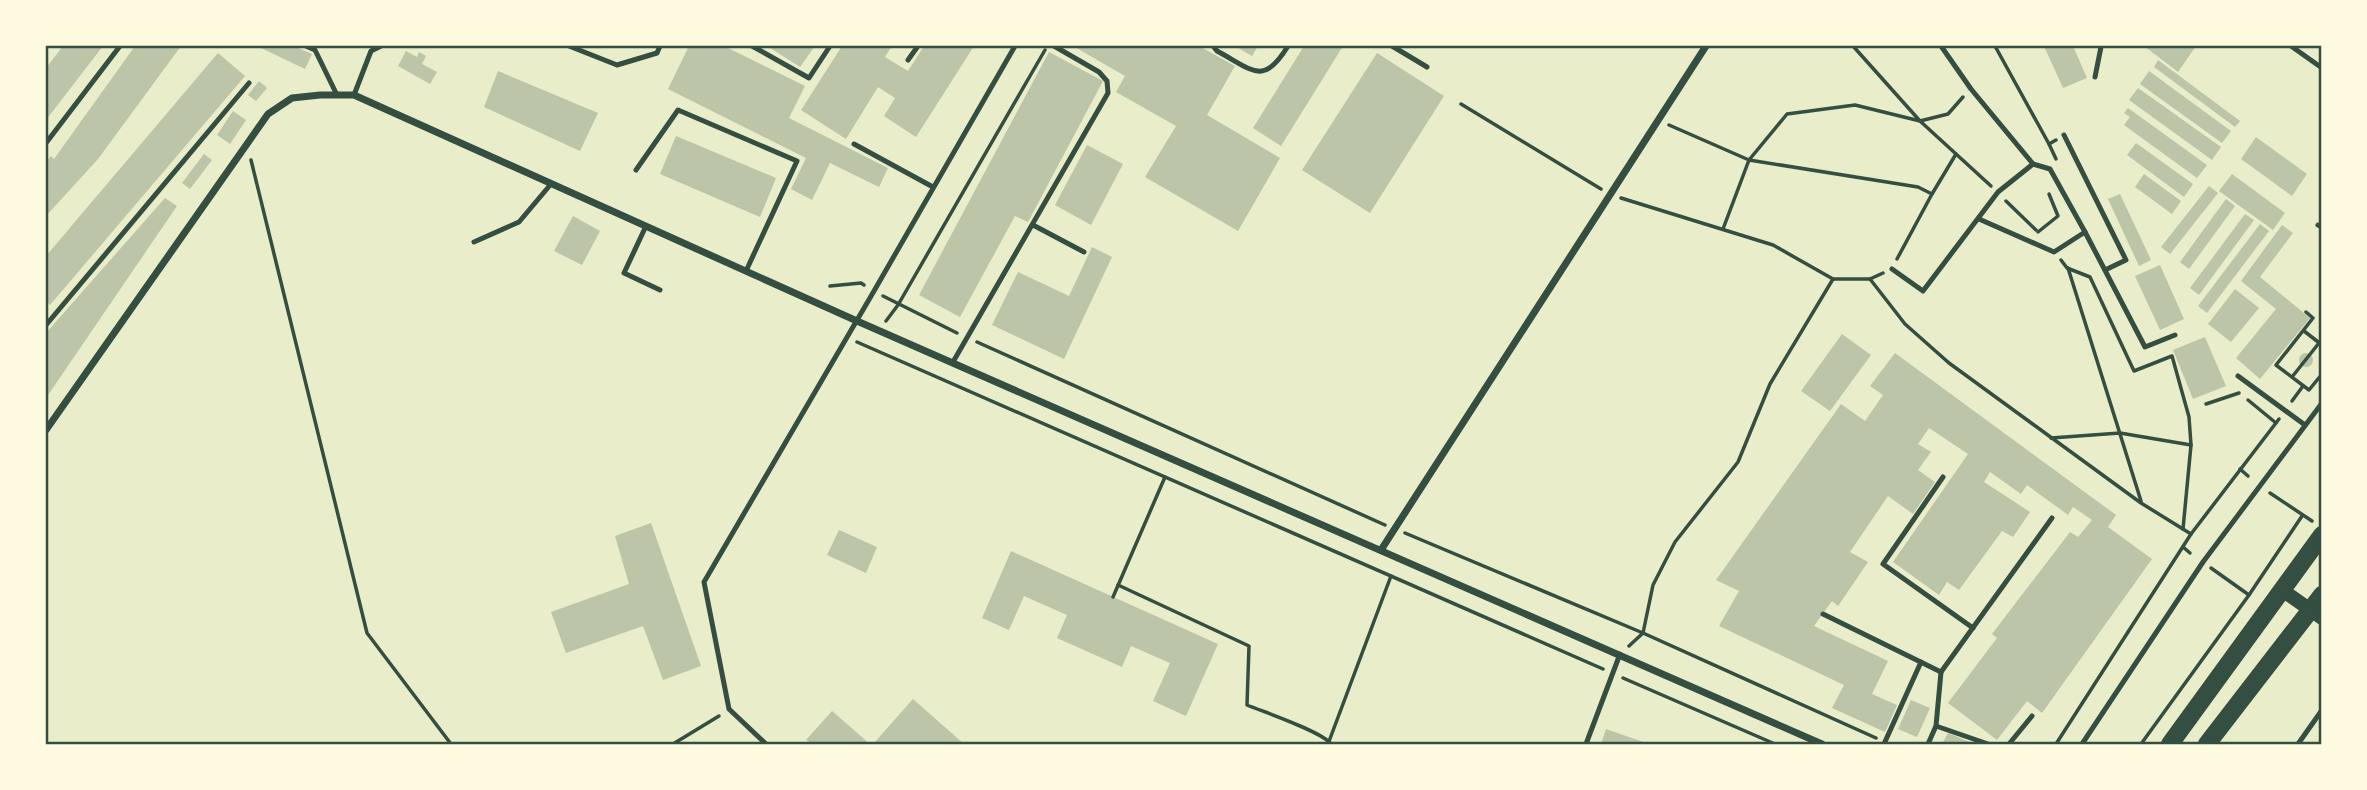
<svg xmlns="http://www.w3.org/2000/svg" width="2367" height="790" viewBox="0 0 2367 790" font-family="Raleway,sans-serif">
<rect width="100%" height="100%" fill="#e9edc9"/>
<g fill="#bcc5a7">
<polygon points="63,46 103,46 46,120 46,68"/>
<polygon points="135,46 181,46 98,159 46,216 46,162 51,156 54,159"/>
<polygon points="257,46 294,46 312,54 305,69"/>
<polygon points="689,46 724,46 805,86 789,118 888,168 879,187 830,163 812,200 791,189 806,158 668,89"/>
<polygon points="767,46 815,46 800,67"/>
<polygon points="842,46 892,46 885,57 908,71 924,46 974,46 916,137 884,116 895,98 878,87 846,139 801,110"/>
<polygon points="1073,46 1199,46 1235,66 1207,115 1280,158 1238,231 1145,177 1176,126 1116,92 1125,76"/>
<polygon points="1235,46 1258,46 1252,56"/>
<polygon points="1304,46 1343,46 1281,146 1253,128"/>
<polygon points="2044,46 2073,46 2087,78 2063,88"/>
<polygon points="2144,46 2196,46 2178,72"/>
<polygon points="406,51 417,57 419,52 426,56 422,64 437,72 430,84 398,66"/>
<polygon points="1049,52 1103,81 1028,222 1015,216 960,317 919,295"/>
<polygon points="218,53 245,76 50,305 46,301 46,256"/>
<polygon points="1377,53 1444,96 1370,213 1302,170"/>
<polygon points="2158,60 2240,121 2235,127 2154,67"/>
<polygon points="498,71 598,113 580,151 484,107"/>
<polygon points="2149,71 2231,131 2222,143 2140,84"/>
<polygon points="259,81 267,88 256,101 248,95"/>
<polygon points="2138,88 2221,147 2212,160 2129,100"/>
<polygon points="2128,108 2207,165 2197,178 2124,125 2130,117 2124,113"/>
<polygon points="233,111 246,120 230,144 217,135"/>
<polygon points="676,136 776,178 760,217 660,174"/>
<polygon points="2256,137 2307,174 2292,196 2241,159"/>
<polygon points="2136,143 2193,184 2184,197 2127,155"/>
<polygon points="1087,145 1123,164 1091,225 1055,205"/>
<polygon points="204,154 212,160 190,189 182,183"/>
<polygon points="2144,174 2181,201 2172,214 2135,187"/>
<polygon points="2232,174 2285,213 2273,230 2219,191"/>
<polygon points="2209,186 2218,193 2170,254 2161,247"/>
<polygon points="2120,194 2151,260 2139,266 2108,199"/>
<polygon points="165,198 177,206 46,398 46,333"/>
<polygon points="2226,199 2235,206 2189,269 2180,262"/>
<polygon points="2245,214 2254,220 2199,295 2190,288"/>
<polygon points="573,216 600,231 582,265 554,251"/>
<polygon points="2260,224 2269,231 2207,313 2198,306"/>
<polygon points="2282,225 2293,233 2260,277 2310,318 2260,379 2236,358 2276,309 2241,281"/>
<polygon points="1092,247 1112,257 1064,359 992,325 1018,272 1069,296"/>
<polygon points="2160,265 2184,319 2160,330 2135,276"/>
<polygon points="2235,289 2259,308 2231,342 2208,324"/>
<polygon points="1842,334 1871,355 1830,411 1801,391"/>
<polygon points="2205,337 2226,386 2193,399 2173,350"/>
<polygon points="1895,353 2116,515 2108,527 2152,559 2042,713 2027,701 1997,740 1948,703 1997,638 1992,634 2070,532 2078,537 2092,520 2073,507 2068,515 2027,485 2021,494 1990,472 1984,482 2030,512 2013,537 2002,531 1959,590 1947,582 1939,595 1893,562 1968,454 1929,428 1918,444 1931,452 1918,470 1935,482 1913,514 1888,496 1850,552 1868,562 1838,606 1832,601 1814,626 1888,661 1872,694 1897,705 1885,732 1832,708 1844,685 1719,626 1739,591 1716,580 1841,404 1865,421 1883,395 1870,386"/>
<circle cx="2306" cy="360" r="7"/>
<polygon points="651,523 701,666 663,680 643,626 566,653 551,612 629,584 615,536"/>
<polygon points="839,530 877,547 866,573 827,555"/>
<polygon points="1011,551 1218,644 1186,716 1153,701 1170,663 1131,646 1122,667 1057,638 1067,615 1024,596 1009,630 982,618"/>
<polygon points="913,699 964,744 873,744"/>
<polygon points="1911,700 1930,708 1917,737 1898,729"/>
<polygon points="832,711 870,744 812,744 806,740"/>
<polygon points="1606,729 1649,744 1601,744"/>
<polygon points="1948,733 1974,744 1942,744"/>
</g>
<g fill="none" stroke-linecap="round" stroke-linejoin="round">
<g stroke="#344e41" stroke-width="3.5">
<polyline points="1853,46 1920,121 1991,186"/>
<polyline points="1995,46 2049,144 2056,140"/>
<polyline points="1461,104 1601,189"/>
<polyline points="1669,125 1749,160 1918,187 1932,194"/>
<polyline points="2049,144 2056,159"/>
<polyline points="251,160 367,633 451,744"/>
<polyline points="1621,198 1773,245 1833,279 1870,279 1883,273"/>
<polyline points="2006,201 2036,230"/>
<polyline points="1723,229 1749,160 1787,114 1855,105 1920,121 1948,114 1963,97"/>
<polyline points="2038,232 2058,216 2049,194"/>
<polyline points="1897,259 1932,194 1956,154"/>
<polyline points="2061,260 2067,268 2090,277 2134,371 2172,356 2189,417 2191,445 2183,529"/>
<polyline points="2068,268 2141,501"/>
<polyline points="1870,279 1905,324 1949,363 2141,503 2191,534"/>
<polyline points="830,286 861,283 864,285"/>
<polyline points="883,296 957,333"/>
<polyline points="2306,312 2313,318 2276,365 2309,390 2322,374"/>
<polyline points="886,321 898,305 1045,50"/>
<polyline points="2304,331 2322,345"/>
<polyline points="857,342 1603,669"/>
<polyline points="977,342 1385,525"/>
<polyline points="2292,377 2319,343"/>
<polyline points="2248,400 2276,423"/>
<polyline points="2292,401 2303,386"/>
<polyline points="2206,404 2239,393"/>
<polyline points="2051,438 2120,433 2191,445"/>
<polyline points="2240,469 2248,476"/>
<polyline points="2270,493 2312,521"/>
<polyline points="1405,533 1643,633 1876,738"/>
<polyline points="2183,547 2190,553"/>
<polyline points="2211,568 2249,595"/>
<path d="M1118,585l131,61 -2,59c17,7 76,27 84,39"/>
<polyline points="1113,597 1165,477"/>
<polyline points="1629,646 1643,633 1653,585 1675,542 1738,462 1770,384 1833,279"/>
<polyline points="1623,678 1775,744"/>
<polyline points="673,744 719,716"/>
<polyline points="1328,744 1391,576"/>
<polyline points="2056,744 2191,534 2279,419"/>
<polyline points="2141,744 2249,595 2302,516"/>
</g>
<g stroke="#344e41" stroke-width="5">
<polyline points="306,46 315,50 337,95"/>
<polyline points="569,46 617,65 657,53 660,46"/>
<polyline points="752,46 809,78 830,46"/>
<path d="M1213,46l4,5c36,19 46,36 71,-5"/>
<polyline points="1392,46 1427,67"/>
<polyline points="2291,46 2322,68"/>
<polyline points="908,60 918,46"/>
<polyline points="2095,77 2101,47 2099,46"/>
<polyline points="354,95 371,51 381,46"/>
<polyline points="2064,135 2126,260 2105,270"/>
<polyline points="46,143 120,46"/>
<polyline points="854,144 933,187"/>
<polyline points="2033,164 2050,169 2085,232 2145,347 2175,335"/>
<polyline points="636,170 678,110 797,161 746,271"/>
<polyline points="1979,219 2054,252 2085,232"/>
<polyline points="1033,225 1084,252"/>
<polyline points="2318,225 2322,227"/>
<polyline points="646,226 624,273 660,290"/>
<polyline points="474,242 519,222 551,184"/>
<polyline points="1892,269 1923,291 1998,192 2033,164 1971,89 1941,46"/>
<polyline points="46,325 249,83"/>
<polyline points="953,362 1108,93 1107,81 1099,72 1054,46"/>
<polyline points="2238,376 2305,425"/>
<polyline points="1943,477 1883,564 1973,628"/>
<polyline points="1823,614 1941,672 1936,726 1928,744"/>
<polyline points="1941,672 2052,518"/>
<polyline points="1936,726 1988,744"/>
<polyline points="766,744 729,709 704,582 874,291 1015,46"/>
<polyline points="1586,744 1620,654"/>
<polyline points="1884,744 1921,662"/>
<polyline points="2009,744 2032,716"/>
<polyline points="2082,744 2203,562 2322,403"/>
<polyline points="2298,744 2322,710"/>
</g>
<g stroke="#344e41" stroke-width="7">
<polyline points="46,430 268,114 292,98 320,95 354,95 857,321 1822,744"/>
<polyline points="1381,550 1706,46"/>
</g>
<polyline stroke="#344e41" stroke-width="14" points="2282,590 2322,618"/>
<g stroke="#344e41" stroke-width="18">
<polyline points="2170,744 2322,535"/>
<polyline points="2207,744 2322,595"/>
</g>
</g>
<rect width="2367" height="790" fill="none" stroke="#fefae0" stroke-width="94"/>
<rect x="47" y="47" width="2273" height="696" fill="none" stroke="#344e41" stroke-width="2.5"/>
</svg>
